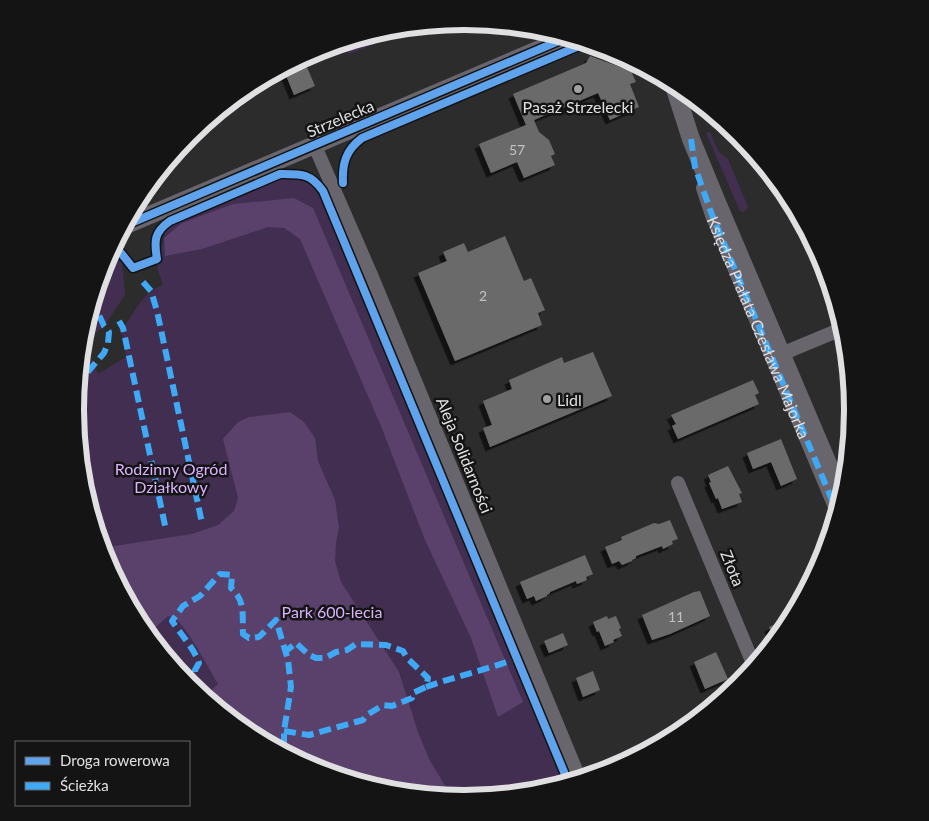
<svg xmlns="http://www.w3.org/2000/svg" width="929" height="821" viewBox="0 0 929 821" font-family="Lato,sans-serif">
<defs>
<filter id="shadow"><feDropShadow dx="-4.5" dy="4.5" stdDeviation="0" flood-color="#0009"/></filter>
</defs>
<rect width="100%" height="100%" fill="#2c2c2d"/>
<g fill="#422e50">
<polygon points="371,34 375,44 349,54 344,42"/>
<path d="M710,132c5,11 7,21 18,27l20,48 -4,5 -4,-1 -34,-78z"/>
<path d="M293,175l15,5 11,15 245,590 -24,7 -76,8 -76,-8 -73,-22 -67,-36 -59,-48 -48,-59 -36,-68 -22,-73 -8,-76 4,-40 13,-11 6,15 28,-17 -5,-25c11,-16 22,-41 42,-47l-6,-17 10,-44 109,-45z"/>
<polygon points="109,258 122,262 125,295 104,326 82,344 83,334 105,261"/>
</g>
<g fill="#59416b">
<polygon points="294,198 313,208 523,702 498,717 471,638 425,540 381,426 300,239 284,228 268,227 202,249 165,256 164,238 182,223 233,204"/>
<path d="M290,412l14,10 11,16 3,23 17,39 4,27 -3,16 -1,18 6,21 58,90 19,60 11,27 24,40 -65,-7 -73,-22 -67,-36 -48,-39 8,-2 10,-9c-8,-13 -31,-58 -43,-65 -2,-2 -5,-2 -7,-3l-21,19 -6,-8 -36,-68 -4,-11 91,-14 26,-9 16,-14 4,-13 -15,-59 15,-17 11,-5z"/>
</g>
<g fill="#6a6a6b" filter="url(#shadow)">
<polygon points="590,56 631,71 636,82 630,84 639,107 610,120 598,93 534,120 539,132 549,140 555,154 551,156 555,165 524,178 517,162 491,173 479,144 526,125 513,94 586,63"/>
<polygon points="303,58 315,86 294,95 283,68"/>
<polygon points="505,236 524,281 531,278 545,310 538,313 542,325 455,361 418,273 447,261 443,252 464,243 468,252"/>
<polygon points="593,352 612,396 490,447 483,428 492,425 483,401 512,389 509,380 562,357 564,363"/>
<polygon points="753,380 759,393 755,395 759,404 678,439 672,426 676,424 671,415"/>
<polygon points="781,439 797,479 781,486 771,462 753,469 747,453"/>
<polygon points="728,466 742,493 739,494 742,502 722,509 718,498 716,499 709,483 711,482 708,475"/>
<polygon points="670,520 678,539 672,541 673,544 663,549 662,546 636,556 636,558 632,560 632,561 622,565 619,561 612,564 605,547 622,540 621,537 654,523 659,524"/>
<polygon points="585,555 593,574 586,577 587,580 577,584 576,581 550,592 550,593 547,595 547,596 536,601 534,596 527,599 520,582"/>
<polygon points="700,591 710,616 670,634 652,640 642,615 694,592"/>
<polygon points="607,616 608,619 616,616 621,628 619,629 622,636 613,640 614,642 605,646 599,631 597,632 593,622"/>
<polygon points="793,617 788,627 775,642 769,627"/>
<polygon points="563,633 568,645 549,653 544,641"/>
<polygon points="716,652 728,679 705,689 694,662"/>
<polygon points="593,671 600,690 583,697 576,678"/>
</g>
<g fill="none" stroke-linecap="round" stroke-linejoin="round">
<g stroke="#69656d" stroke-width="14">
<polyline points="314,144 372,277 580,780"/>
<polyline points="703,188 712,215 838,514"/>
<polyline points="791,350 844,328"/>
<polyline points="842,469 847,478"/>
<polyline points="678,483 755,668"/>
</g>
<g stroke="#69656d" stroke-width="18">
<polyline points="673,83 691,139 716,200 843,499"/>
<polyline points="124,226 568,37"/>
</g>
<g stroke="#3fa9f5" stroke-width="6" stroke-dasharray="12 6" stroke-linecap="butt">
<path id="s1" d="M691,139l4,28 17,48 126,299"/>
<polyline points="143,282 151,291 157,311 202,523"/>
<polyline points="119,321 123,328 166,530"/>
<polyline points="82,477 85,474 87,464 81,392 86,374 104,353 108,343 109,332 104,326 93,302"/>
<path d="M426,687c30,-11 61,-17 91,-29"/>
<path d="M195,690v-20l4,-7c-4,-13 -19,-30 -27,-42l11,-15 17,-10 20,-22 12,1 -1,13c15,13 11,27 12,46l6,4 10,-1 17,-17 12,40 3,27 -7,44v22"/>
<polyline points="284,731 309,735 363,720 367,715 383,705 392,706 412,698 413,693 426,687 428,678 407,658 403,651 386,645 356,644 347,650 336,652 325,658 316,658 309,655 296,643 286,651"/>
</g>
<g stroke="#141415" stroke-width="11">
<g id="cycleway">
<path d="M343,183c-1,-20 3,-33 19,-45l224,-95"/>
<polyline points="124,226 568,37"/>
<path d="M110,252l11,1 12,15 24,-9c-3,-18 -3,-27 13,-38l110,-47c21,0 30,-1 43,17l246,593"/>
</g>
</g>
<use href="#cycleway" stroke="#60a3ed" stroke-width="8"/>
</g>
<g fill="#a1a0a2" stroke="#141415" stroke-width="2">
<circle cx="578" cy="89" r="5"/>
<circle cx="547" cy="399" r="5"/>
</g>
<g text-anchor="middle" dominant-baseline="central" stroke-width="5" stroke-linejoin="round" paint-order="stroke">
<g font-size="14" fill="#c2c2c4">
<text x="517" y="149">57</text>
<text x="483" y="295">2</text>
<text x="676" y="616">11</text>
</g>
<g font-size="16" fill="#e0dfe1" stroke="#141415">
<text x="578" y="106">Pasaż Strzelecki</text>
<text x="557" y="399" text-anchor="start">Lidl</text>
</g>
<g font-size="16" fill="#e0dfe1" stroke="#141415">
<text transform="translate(340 118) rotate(-23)">Strzelecka</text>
<text stroke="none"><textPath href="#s1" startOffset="201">Księdza Prałata Czesława Majorka</textPath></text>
<text transform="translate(465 455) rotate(68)">Aleja Solidarności</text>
<text transform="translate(733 568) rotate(68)">Złota</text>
</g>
<g font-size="16" fill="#dcb2ff" stroke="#141415">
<text x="171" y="468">Rodzinny Ogród<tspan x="171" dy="18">Działkowy</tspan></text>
<text x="332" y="611">Park 600-lecia</text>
</g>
</g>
<path d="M0 0H929V821H0ZM84 410a380 380 0 1 1 760 0a380 380 0 1 1-760 0Z" fill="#141415" fill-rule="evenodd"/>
<path fill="none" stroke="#e0dfe1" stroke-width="6" d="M84 410a380 380 0 1 1 760 0a380 380 0 1 1-760 0Z"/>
<rect x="15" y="741" width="175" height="65" fill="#141415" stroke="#666567"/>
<rect x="25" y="757" width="25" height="8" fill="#60a3ed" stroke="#666567"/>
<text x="60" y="766" font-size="15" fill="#e0dfe1">Droga rowerowa</text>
<rect x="25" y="782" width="25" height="8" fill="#3fa9f5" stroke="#666567"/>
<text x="60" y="791" font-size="15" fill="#e0dfe1">Ścieżka</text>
</svg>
